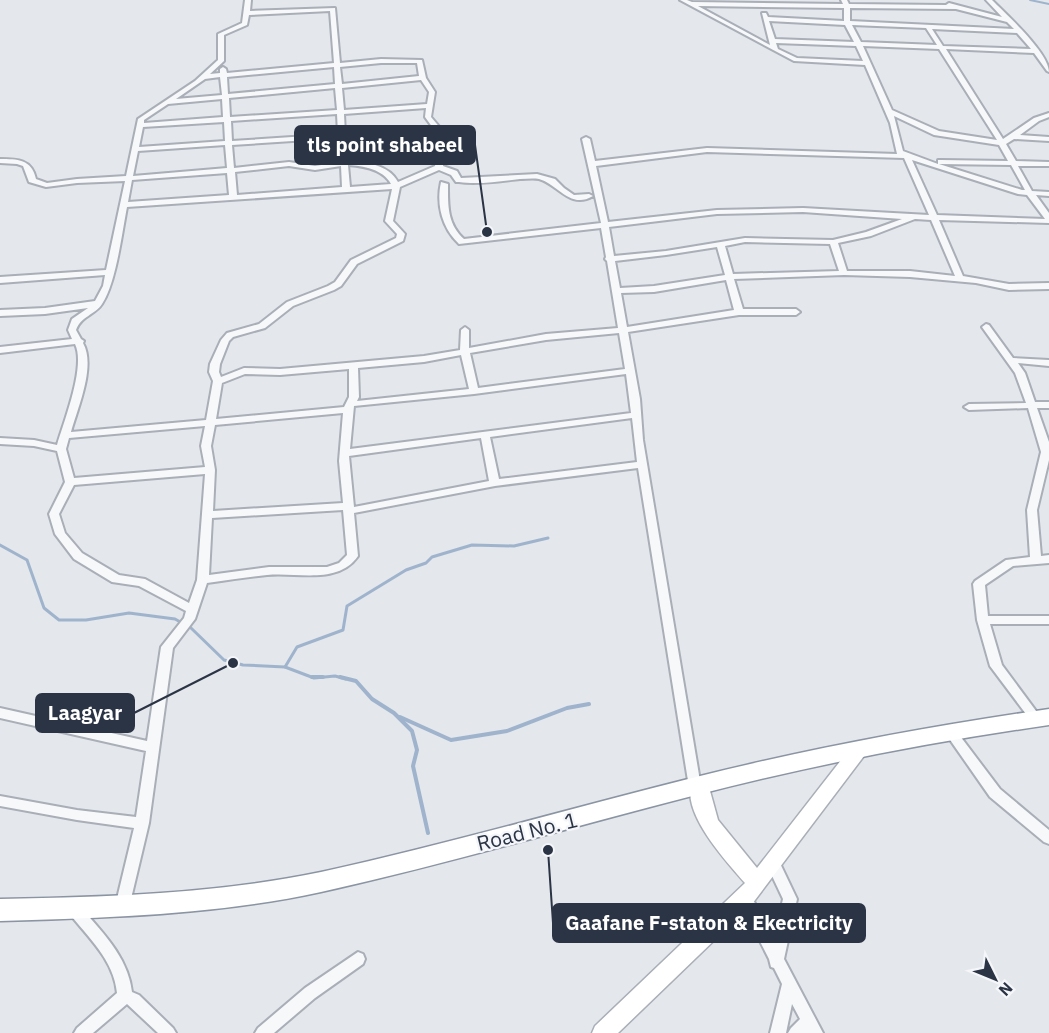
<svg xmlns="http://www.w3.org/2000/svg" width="1049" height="1033" viewBox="0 0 1049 1033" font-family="'IBM Plex Sans',sans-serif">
<rect width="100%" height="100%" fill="#e4e7ec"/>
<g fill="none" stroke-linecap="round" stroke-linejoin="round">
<polyline stroke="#9fb4cc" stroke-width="2" points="1030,0 1049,4"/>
<g stroke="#9fb4cc" stroke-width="3">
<polyline points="0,545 27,560 44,608 59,620 86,620 129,613 175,619 191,628 224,660 243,665 285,667 314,678 335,676 346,679"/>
<polyline points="285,667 297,647 343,630 347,606 406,570 426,563 432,557 472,545 514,546 548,538"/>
</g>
<g stroke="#9fb4cc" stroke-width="4">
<polyline points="312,677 323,677"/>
<polyline points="340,677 356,681 372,699 394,713 412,731 417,750 413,766 428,833"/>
<polyline points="400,717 451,740 507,731 567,708 589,704"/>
</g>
<g stroke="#a9aeb7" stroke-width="4">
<g id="minor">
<path d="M245,0h6l-1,11 85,-3 5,55 41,-4 41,1 4,18 9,14 -4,25 11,13 -5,15 8,9 -2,12 14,5 4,7 76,-4 18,5 9,9 10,7 15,-1 4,2c-23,14 -35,-12 -54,-17 -6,-1 -13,0 -19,0 -19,2 -42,6 -61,3h-3l-5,-7 -12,-5 -39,17 -7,34 12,13 -2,7 -46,23 -16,22 -7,4 -41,16 -28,22 -32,9 -4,4 -9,23 -1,8 2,5 23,-9 36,1 144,-13 36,-6 1,-20 4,-3 4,3v18l77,-14 72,-6 -11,-67 -2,-2 1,-2 -5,-29 -142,16c-17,-16 -23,-39 -18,-62l7,2c0,21 -1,40 16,55l137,-16 -19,-84 4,-2 4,2 5,22 112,-13 190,6 -7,-31 -25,-58 -71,-4 -114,-61h7l5,2 151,2 -2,-4h6l2,4 97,1 3,-2 53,14 -16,-17h6c14,14 57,53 57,72l-2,-1 -13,-18 -88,-4 57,90 31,-21 15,-5v4l-10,4 -19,14 29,2v4l-35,-2 -8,5 10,17 33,1v4h-31l14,25 17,1v4l-13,-1 13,18v10l-110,-3 24,56 46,8 40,-1v6l-40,1 -33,-7 -66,-6 -66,-2 -110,4 9,30h53l4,3 -4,3h-57l-111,17 12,67 3,41 58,347 -1,4 -5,1 -5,-1 -1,-4 -51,-319 -143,18 -141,27 4,43c-20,29 -60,16 -91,19 -20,2 -40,5 -60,8l-12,36 -22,29 -24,175 -20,84 -2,4 -5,2 -5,-2 -2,-4 19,-79 -57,-8 -77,-14v-10l77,14 59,7 10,-66 -146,-33v-10l147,33 14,-94 23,-29 2,-7 -47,-25 -27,-4 -38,-23 -19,-25 -6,-20 16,-32 -8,-31 -23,-5 -34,-2v-6l34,2 23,5c7,-24 29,-79 18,-101l-75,9v-6l72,-8 -4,-9 4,-11 16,-11 -43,6 -45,2v-6l45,-2 50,-7 8,-15 2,-11 -105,8v-6l106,-7 19,-89 -48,2 -31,4 -17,-5 -6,-16 -6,-2 -17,-1v-4c17,0 32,0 36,20l11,4 30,-4 49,-3 12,-57 57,-38 23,-21v-26l24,-11zM698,6l146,2v13l-76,-4 -2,-4h-4l8,32zM850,8l106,1 51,13 7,7 -164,-8zM330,11l4,52 -107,10 -1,-4 -3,-2 -3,2v4l-10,1 14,-13v-26l23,-10 2,-10zM769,21l76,4 9,17 -79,-3zM852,25l74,3 11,17 -76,-3zM932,29l85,4 14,16 -88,-3zM776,43l80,3 7,15 -66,-3 -19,-9zM863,46l76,3 58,91 -58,-9 -47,-21zM381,63h36l2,13 -77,8 -2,-17zM334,67l1,17 -107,10 -1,-17zM220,77l2,18 -46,4 29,-20zM421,80l8,12 -2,12 -83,6 -2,-22zM335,88l2,22 -107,7 -1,-19zM222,99l1,18 -79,6v-3l24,-16zM426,108l-1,9 8,11 -88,6 -1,-20zM337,114l1,20 -106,7 -1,-20zM894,116l40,19 65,10 9,16 -67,-1h-3v4l-35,-13zM224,122l1,19 -86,6 4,-20zM434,132l-5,13 8,9 -2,12 -37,16c-9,-17 -33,-21 -50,-21l-2,-23zM339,138l1,24 -25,4 -26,-4 -55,6 -2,-23zM225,145l2,23 -94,8 5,-25zM707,152l197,6 25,57 -126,-7 -86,2 -109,12 -12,-56zM912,160l106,34 9,1 18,24 -108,-4zM939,164l72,1 14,25h-3zM348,165c15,1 35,4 43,19l-41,3zM289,166l26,4 26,-4 1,21 -105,8 -2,-23zM227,173l2,22 -101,7 4,-22zM392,189l-7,32 12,13 -1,4 -45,22 -16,22 -7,4 -41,16 -28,22 -32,9 -6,7 -11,24 -1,8 4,9 -7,39 -135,12c7,-25 25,-66 12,-89l1,-2 -3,-2 -5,-9c5,-14 19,-15 26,-26 14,-21 20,-71 25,-97zM803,212l99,7 -36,13 -33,8 -88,-2 -79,13 -52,5 -5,-29 108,-13zM915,219l16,1 24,56 -45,-5h-63l-9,-28 33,-7zM745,242l85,2 9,27 -106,3 -8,-28zM717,247l8,28 -71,11 -34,2 -5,-27 51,-6zM726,280l8,30 -107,17 -6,-34 33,-1zM619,333l6,36 -147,19 -8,-35 76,-13zM461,355l8,34 -112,12 2,-4 -1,-29 66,-6zM349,369v28l-5,10 -128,12 6,-36 23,-9 35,1zM626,374l5,39 -281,36 4,-43 120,-12zM343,413l-4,48 4,42 -130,8 2,-41 -4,-24 4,-21zM632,418l5,44 -138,17 -9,-42zM205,426l-4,20 4,21 -131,11 -8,-29 3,-11zM481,438l8,43 -135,26 -5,-51zM205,474l-8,106 -8,23 -44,-24 -26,-4 -37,-22 -17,-20 -6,-19 15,-29zM343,510l4,45 -8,8 -12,4h-58l-60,8 3,-57z"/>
<polygon points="986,324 989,325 1013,358 1049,360 1049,366 1018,363 1025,373 1035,402 1049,402 1049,408 1037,408 1049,442 1049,460 1037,510 1041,556 1049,555 1049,563 1013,566 985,585 988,616 1049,616 1049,624 990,624 1002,665 1042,719 1040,722 1036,724 1032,722 990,666 977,620 973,584 975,581 1006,560 1030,557 1027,510 1041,452 1028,408 969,410 964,407 969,404 1026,403 1015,373 982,327"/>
<polygon points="950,726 954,728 1000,789 1049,830 1049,844 1044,842 990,797 946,734 944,731 946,728"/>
<polygon points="772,855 777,857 797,899 784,959 823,1033 788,1033 791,1028 800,1019 792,1004 786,1033 770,1033 782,984 774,968 771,967 769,959 738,898 740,894 745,892 750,894 774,939 783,899 765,861 767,857"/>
<path d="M73,902l5,2c22,26 50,52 54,88l7,3 34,33 3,5h-18l-31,-29 -34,29h-19l3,-5 40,-35c-3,-33 -29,-56 -49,-81l-2,-4 2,-4z"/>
<polygon points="358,952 363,954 365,959 363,964 315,998 274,1033 255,1033 258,1028 305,988"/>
</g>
</g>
<g stroke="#a9aeb7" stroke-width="3">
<path id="secondary" d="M858,744l6,2 3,5 -3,5 -112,148 -134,129h-26l3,-7 150,-143c-18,-21 -67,-73 -52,-103l7,-2 7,2 11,40 39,48 95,-122z"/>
</g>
<g stroke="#8b94a3" stroke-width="3">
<path id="trunk" d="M1049,709v16c-118,17 -237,40 -353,70 -125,32 -249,69 -375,97 -105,23 -214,26 -321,29v-22c107,-2 215,-5 321,-27 125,-27 250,-64 375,-95 116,-29 235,-51 353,-68z"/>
</g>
<use href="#minor" fill="#f7f8fa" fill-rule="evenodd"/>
<use href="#secondary" fill="#fff" fill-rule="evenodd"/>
<use href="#trunk" fill="#fff" fill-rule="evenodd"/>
</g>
<g text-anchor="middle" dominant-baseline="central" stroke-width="4.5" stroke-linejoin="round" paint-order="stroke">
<g font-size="21" fill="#2b3445" stroke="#f4f6f9">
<text transform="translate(527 831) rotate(-14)">Road No. 1</text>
</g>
</g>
<path fill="none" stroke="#2b3445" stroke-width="2" d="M487 232L475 145M233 663L134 713M548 850L553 923"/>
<g fill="#2b3445" stroke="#f4f6f9" stroke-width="2">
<circle cx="487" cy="232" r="6"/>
<circle cx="233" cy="663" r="6"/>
<circle cx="548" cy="850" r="6"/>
</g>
<g fill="#2b3445" stroke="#2b3445" stroke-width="2">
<rect x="295" y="126" width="180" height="38" rx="6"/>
<rect x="36" y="694" width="98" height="38" rx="6"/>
<rect x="553" y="904" width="312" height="38" rx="6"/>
</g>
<g font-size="20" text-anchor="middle" font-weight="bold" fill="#fff">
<text x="385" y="152">tls point shabeel</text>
<text x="85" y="720">Laagyar</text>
<text x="709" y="930">Gaafane F-staton &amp; Ekectricity</text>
</g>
<g transform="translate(995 979) rotate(133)" stroke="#f4f6f9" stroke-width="4.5" paint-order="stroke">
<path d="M0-4.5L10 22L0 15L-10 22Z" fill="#2b3445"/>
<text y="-9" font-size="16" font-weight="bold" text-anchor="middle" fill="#2b3445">N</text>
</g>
</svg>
